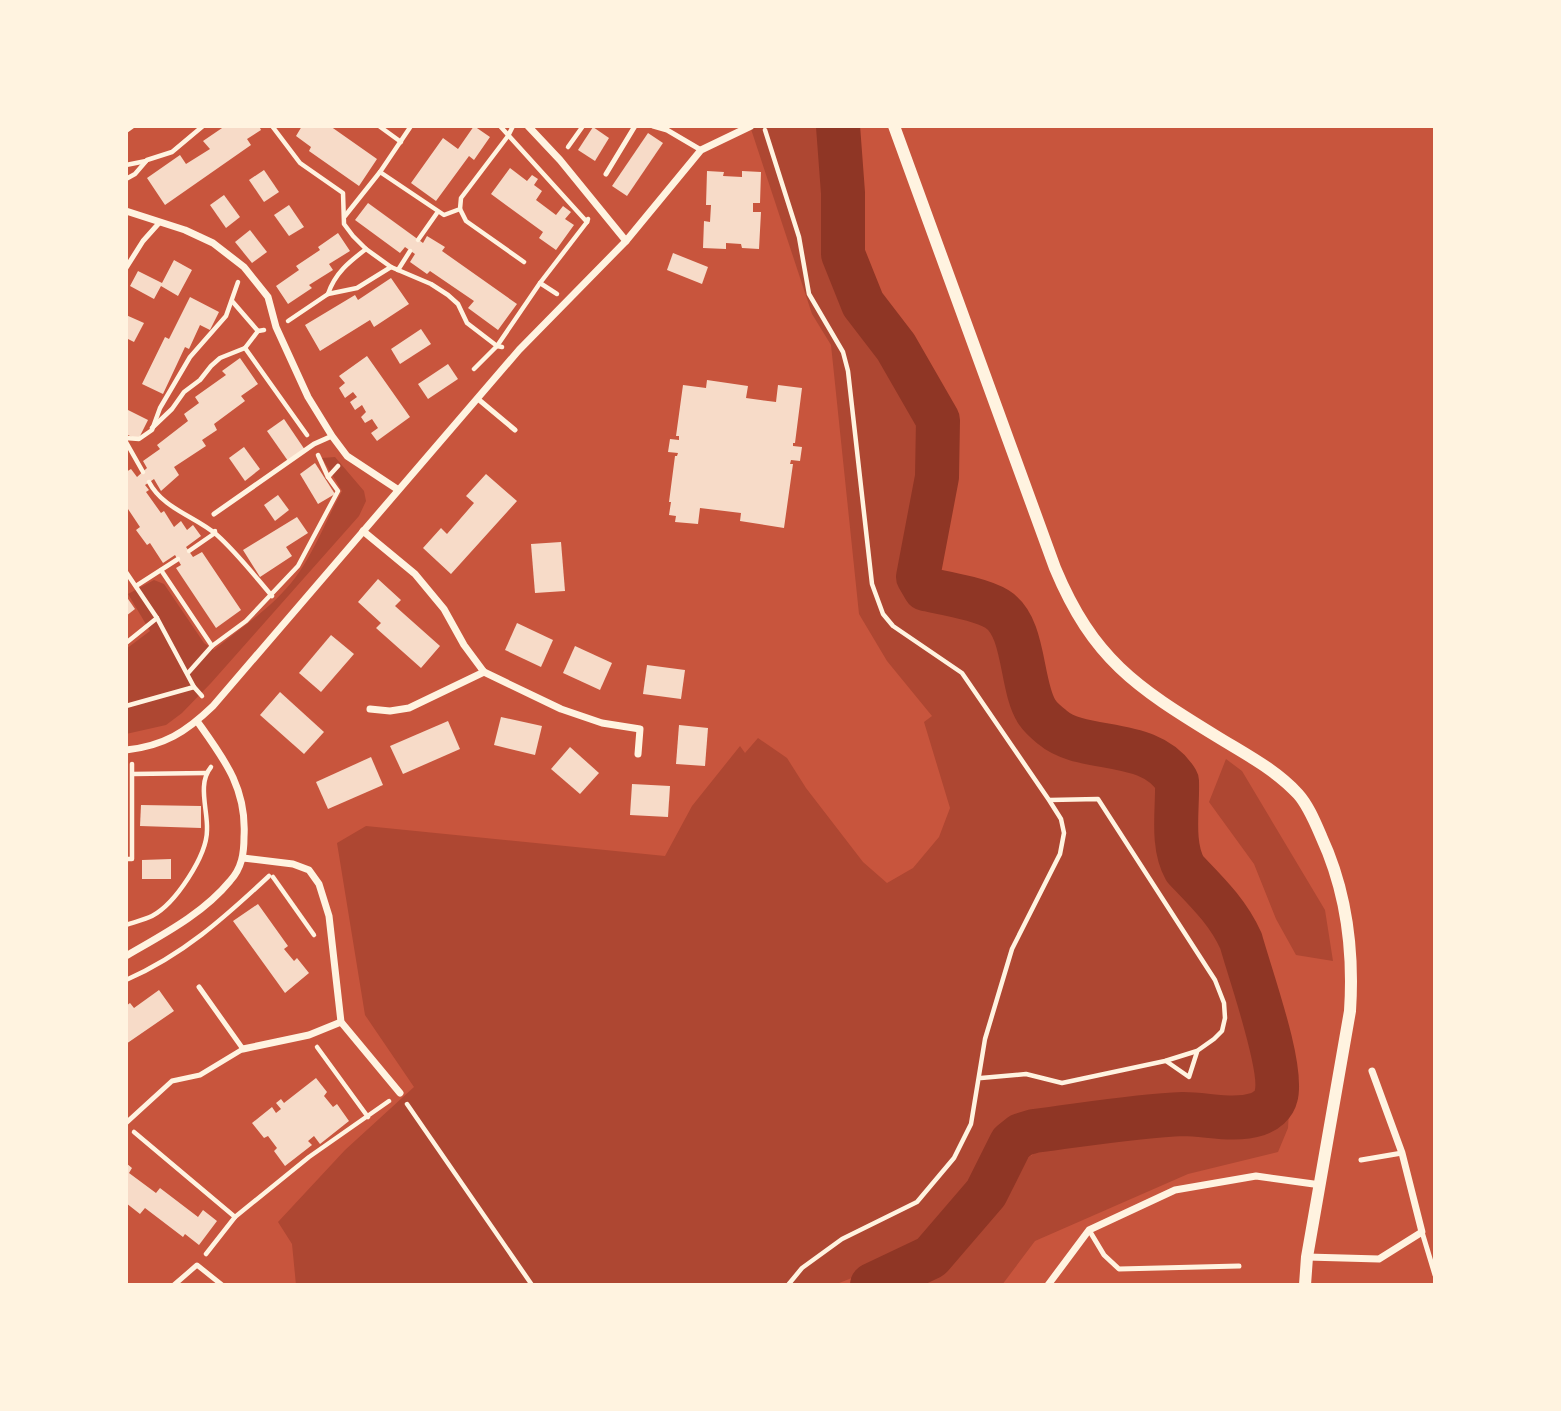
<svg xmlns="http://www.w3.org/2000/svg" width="1561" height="1411" viewBox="0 0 1561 1411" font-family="Barlow,sans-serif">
<rect width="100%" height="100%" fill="#c8553d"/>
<g fill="#ae4732">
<polygon points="750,126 826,126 824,200 834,271 854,317 904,377 918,403 928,435 929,463 923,499 905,557 906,585 917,602 936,613 981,620 999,629 1024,715 1035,729 1051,742 1071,750 1130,764 1148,774 1164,788 1167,798 1167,850 1171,866 1229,935 1245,985 1252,1020 1268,1071 1268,1082 1265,1093 1259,1100 1248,1105 1234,1106 1207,1098 1159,1098 1130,1103 1100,1104 1028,1118 1012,1125 997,1138 976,1185 946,1224 913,1254 834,1285 296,1285 292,1244 278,1222 345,1150 414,1087 365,1015 337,843 366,826 665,856 692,806 740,746 745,753 758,738 787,758 806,788 863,862 887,883 913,868 939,837 950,808 924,722 932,716 887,661 859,614 831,345 812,314"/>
<path d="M335,457l29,34 2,10 -7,15 -148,167 -29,30 -16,12 -40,9v-85l24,-18 -22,-37 26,-14 10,4 40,59 10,7c27,-22 60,-44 81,-72 20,-27 31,-58 47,-87l-20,-33z"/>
<polygon points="1226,759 1242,771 1325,910 1333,961 1296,955 1276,919 1254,864 1209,802"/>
<polygon points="1289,1111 1288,1128 1278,1152 1188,1174 1035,1241 1002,1285 914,1285 957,1259 988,1217 1016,1165 1045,1147 1119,1134 1270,1128"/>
</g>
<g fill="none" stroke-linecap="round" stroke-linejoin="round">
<path stroke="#8f3625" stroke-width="44" d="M838,126l5,67v61l20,50 33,43 42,73 -1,57 -19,100 7,12c19,4 56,10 72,20 29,18 23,77 40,103 4,6 10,11 15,15 31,27 98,9 125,54 1,28 -6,63 8,88 22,23 43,43 56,72 9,33 43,127 35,155 -2,9 -10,15 -18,18 -25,8 -50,0 -75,0 -49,2 -100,11 -149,17l-13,4 -10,8 -25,50 -55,64 -59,28"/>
</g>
<g fill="#f7dbc8">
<polygon points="225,126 259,126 261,130 247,139 251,145 165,205 147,178 180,155 186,164 210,149 203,141"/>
<polygon points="302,126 330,126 377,159 359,186 309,151 311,147 296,136"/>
<polygon points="474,126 490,137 474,160 469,156 436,201 411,183 443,138 458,149"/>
<polygon points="593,127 609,138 595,161 578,150"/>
<polygon points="648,133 663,143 627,196 612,186"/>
<polygon points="510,168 527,181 532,175 538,179 534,185 542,191 536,200 556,215 563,206 571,212 565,219 574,225 556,250 539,238 543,232 491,194"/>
<polygon points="264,170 279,192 264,202 249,180"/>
<polygon points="707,171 724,172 723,176 742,177 742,171 761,172 760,203 753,203 753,212 761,212 759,249 742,248 741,244 726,243 726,249 703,248 704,221 710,222 711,205 706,205"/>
<polygon points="224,195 240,217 226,228 210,205"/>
<polygon points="368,203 423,243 427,236 445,247 442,251 517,304 498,330 468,308 474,301 430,271 427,274 410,262 415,254 405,247 400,253 355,220"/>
<polygon points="289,205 304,227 289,236 274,215"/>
<polygon points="250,230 267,252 252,263 235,242"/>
<polygon points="338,233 350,251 329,264 333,270 309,285 312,288 288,304 276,286 299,270 296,266 320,250 318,247"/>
<polygon points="673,253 708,267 702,284 667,270"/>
<polygon points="174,260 192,270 178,296 161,286 154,299 130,286 138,271 162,283"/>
<polygon points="391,278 409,304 374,327 370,320 320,351 305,325 355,295 358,300"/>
<polygon points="190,297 219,312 210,330 200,325 189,349 185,347 163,394 142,384 165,337 169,339"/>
<polygon points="126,315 144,323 134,342 126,338"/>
<polygon points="421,329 431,344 400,364 391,349"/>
<polygon points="367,356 410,417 377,441 371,433 378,428 372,419 365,423 361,417 366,412 362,405 355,410 350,402 357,397 353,392 345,398 339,388 345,383 339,376"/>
<polygon points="240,358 258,384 241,396 245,401 214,424 217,430 202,440 206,446 174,467 179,475 161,491 154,479 145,485 149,490 146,492 161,513 164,511 174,527 181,521 187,530 193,525 201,536 186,547 193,557 202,552 241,610 216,628 176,568 181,565 175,555 163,563 150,543 147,545 136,530 140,527 126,506 128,502 126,499 126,472 131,469 137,477 147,468 143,461 160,449 157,445 188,421 184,414 199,403 195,397 226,375 222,371"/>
<polygon points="448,364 458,379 428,399 418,384"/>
<polygon points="707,380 748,386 746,398 776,402 778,385 802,388 795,443 793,443 793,446 802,447 800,461 791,460 790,464 793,464 784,528 740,521 741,513 700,508 698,524 675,522 676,516 669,515 671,502 669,502 675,456 677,456 678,453 668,452 670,439 679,440 679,436 676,436 683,385 706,388"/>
<polygon points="126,409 148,420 138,440 126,434"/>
<polygon points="284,419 305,450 288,461 267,431"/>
<polygon points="244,447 260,469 245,481 229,458"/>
<polygon points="315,463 335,494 318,504 300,474"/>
<polygon points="486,474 517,501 451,574 423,548 441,528 447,534 474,503 466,496"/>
<polygon points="278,495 289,510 275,521 264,505"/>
<polygon points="297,517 308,533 286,547 292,556 260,577 243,550"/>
<polygon points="561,542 565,591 535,593 531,544"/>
<polygon points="378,579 401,600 395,606 440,646 421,668 376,628 381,623 358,602"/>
<polygon points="126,596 135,609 126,616"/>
<polygon points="517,623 553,640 541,667 505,650"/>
<polygon points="331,635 354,654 321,692 299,673"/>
<polygon points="575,646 612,663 600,690 563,673"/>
<polygon points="647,665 685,670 681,699 643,694"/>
<polygon points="280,692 324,732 304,754 260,715"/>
<polygon points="501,717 542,726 535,755 494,745"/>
<polygon points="448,721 460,749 403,774 390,746"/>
<polygon points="679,725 708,728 705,766 676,764"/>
<polygon points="570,747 599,773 580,794 551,769"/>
<polygon points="371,757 383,785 328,809 316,782"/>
<polygon points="632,784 670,786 668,817 630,815"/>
<polygon points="141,805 201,806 201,828 140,826"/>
<polygon points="171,859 171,879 142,879 142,860"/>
<polygon points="258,904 288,946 284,949 294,961 297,958 309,973 285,993 233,921"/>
<polygon points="159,990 174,1011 126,1044 126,1006 130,1003 134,1008"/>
<polygon points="316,1078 327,1092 324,1096 333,1107 337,1104 349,1121 320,1144 314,1136 308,1141 312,1145 285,1166 274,1151 277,1148 268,1136 264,1138 252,1123 272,1107 276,1113 281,1109 276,1103 281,1099 284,1103"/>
<polygon points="126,1163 132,1168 129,1173 156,1193 160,1188 198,1217 203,1210 217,1221 199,1245 185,1234 183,1237 145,1208 140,1214 126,1203"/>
</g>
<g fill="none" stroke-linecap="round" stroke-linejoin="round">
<g stroke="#fff3e0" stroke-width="4.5">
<polyline points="272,126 300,163 343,193 344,224 353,236 366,249 391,267 431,284 448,295 458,304 467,323 497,346 502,347"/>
<polyline points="379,126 401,142"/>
<polyline points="500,126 587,222 588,219"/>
<polyline points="765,130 799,237 809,294 843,352 848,371 872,584 883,614 893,626 962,673 1049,800 1061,819 1064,833 1060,854 1012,949 985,1039 971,1124 954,1158 917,1202 842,1239 802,1268 788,1285"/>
<polyline points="126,131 133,126"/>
<polyline points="568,147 583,126"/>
<polyline points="126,165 146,161"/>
<polyline points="380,172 444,215 460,209 461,198 508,136 513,126"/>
<polyline points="126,179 135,174 147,160 172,152 203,126"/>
<polyline points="460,209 466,221 524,262"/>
<polyline points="345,216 380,172 411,126"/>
<polyline points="418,240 437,213"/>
<polyline points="398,270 410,251"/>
<polyline points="540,283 557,294"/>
<path d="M328,294c7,-21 21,-32 38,-45"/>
<polyline points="232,301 258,331"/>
<polyline points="288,321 328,294 357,288 391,267"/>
<polyline points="245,348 307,435"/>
<polyline points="474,369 497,346 540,283 587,222"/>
<polyline points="152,428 172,409 184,392 200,380 211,366 220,358 245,348 258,331 264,330"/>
<polyline points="126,438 139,439 152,430 160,408 190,357 226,316 238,282"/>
<polyline points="126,442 143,472"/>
<polyline points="318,455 328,477"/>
<path d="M149,482c14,27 46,34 68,53 20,18 37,40 55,61"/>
<polyline points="189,551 215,533 215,531"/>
<polyline points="161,570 212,646"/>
<polyline points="126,572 157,618 194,687 202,696"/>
<polyline points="136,586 178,559"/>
<polyline points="126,643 157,618"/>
<polyline points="188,673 212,646 246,621 298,566 338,491 328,477 338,466"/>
<polyline points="126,706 194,687"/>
<polyline points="133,774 206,773"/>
<polyline points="126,859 132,859 132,764"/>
<polyline points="273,877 314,935"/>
<path d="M126,925c8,-3 18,-5 26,-9 23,-12 55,-60 55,-86 1,-20 -10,-46 4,-63"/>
<path d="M126,980c57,-25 98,-62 143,-104"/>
<polyline points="317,1047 368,1117"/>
<polyline points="1166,1061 1189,1077 1197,1052"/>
<polyline points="981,1078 1026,1074 1062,1083 1165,1061 1197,1051 1214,1039 1222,1031 1225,1018 1224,1003 1215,980 1098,799 1050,800"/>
<polyline points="407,1104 532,1285"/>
<polyline points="134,1132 235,1217"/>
<polyline points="206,1254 235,1217 309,1157 389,1101"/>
</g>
<g stroke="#fff3e0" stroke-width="5">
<polyline points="653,126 667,130 701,150"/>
<polyline points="606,174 635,126"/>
<polyline points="126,268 143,241 160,222"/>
<polyline points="478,399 515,430"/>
<polyline points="214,514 314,444 332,436"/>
<polyline points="126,1123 172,1081 200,1075 243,1049 199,987"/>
<polyline points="1361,1160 1402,1153"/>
<polyline points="1089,1230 1104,1255 1119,1269 1239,1266"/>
<polyline points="1422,1232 1435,1275"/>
<polyline points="174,1285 197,1265 222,1285"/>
</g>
<g stroke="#fff3e0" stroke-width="7">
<polyline points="528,126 560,160 626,241"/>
<polyline points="126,211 185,230 213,243 244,267 268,297 276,327 308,397 332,436 347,456 397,489"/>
<polyline points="363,531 415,574 444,609 464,645 484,672 561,709 602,723 640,729 638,754"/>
<polyline points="370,709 390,711 409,708 484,672"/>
<path d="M126,750c38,-4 60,-18 87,-44l306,-356 107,-109 75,-91 50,-24"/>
<polyline points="243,858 293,864 309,870 319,884 329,916 341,1022 400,1093"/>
<path d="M126,956c36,-21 77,-42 104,-75 12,-13 14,-28 14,-44 3,-49 -20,-78 -47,-116"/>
<polyline points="243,1049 309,1035 341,1022"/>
<polyline points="1307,1257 1379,1259 1422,1232 1402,1153 1372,1071"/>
<polyline points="1048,1285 1089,1230 1175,1190 1256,1176 1321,1185"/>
</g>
<path stroke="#fff3e0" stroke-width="12" d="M894,126l161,442c38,91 81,119 161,168 29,18 59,33 82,58 10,11 17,28 23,42 26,56 33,114 29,175l-43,246 -2,28"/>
</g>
<rect width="1561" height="1411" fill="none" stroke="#fff3e0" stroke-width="256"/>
</svg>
